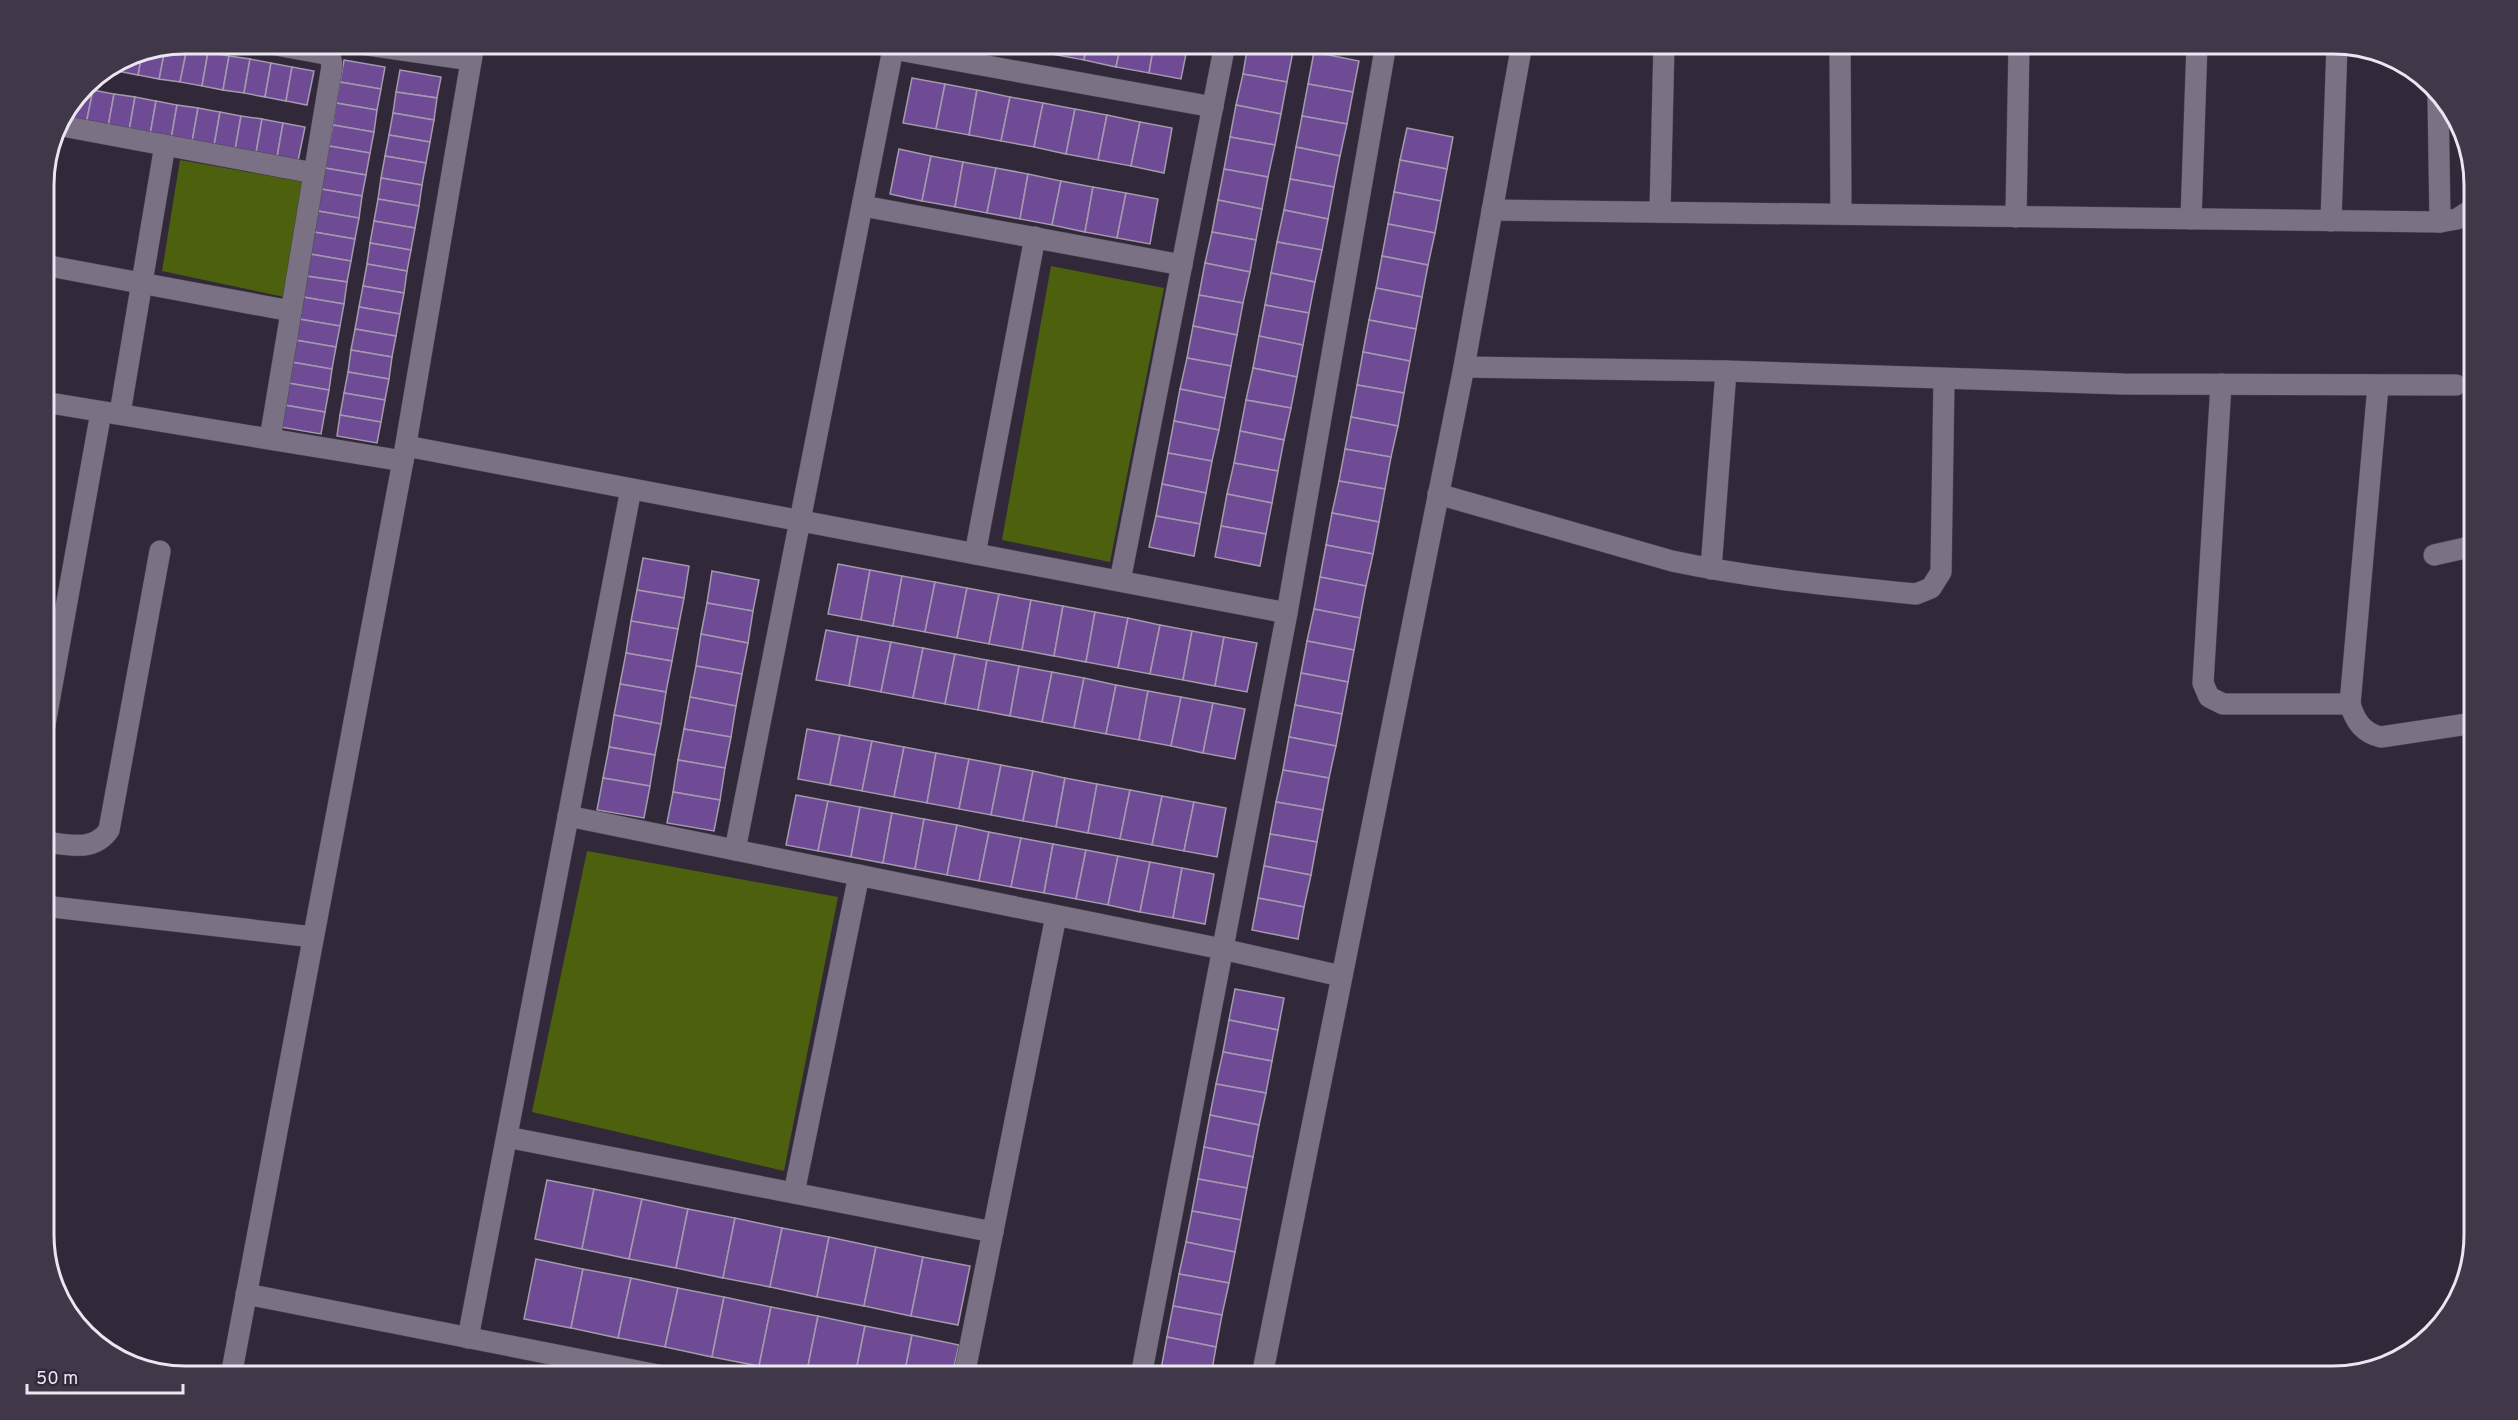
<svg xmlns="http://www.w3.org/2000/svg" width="2518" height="1420" viewBox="0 0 2518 1420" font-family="Overpass,sans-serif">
<rect width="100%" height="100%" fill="#312939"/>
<g fill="#4c600d">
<polygon points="180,160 304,182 284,297 162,271"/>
<polygon points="1051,266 1164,288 1110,562 1002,540"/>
<polygon points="587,851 838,897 784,1171 532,1112"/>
</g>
<g fill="#704b95" stroke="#a39aae" stroke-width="1.5">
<polygon points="996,44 1019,44 1019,48"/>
<polygon points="1019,44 1053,44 1051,54 1019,48"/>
<polygon points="1053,44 1087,44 1084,60 1051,54"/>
<polygon points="1087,44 1121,44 1116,67 1084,60"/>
<polygon points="1121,44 1154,44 1149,73 1116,67"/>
<polygon points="1154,44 1188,44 1181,79 1149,73"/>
<polygon points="1248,44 1293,51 1287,82 1243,74"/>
<polygon points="173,46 187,48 180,82 159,79 165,48"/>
<polygon points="165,48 159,79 138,75 142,52"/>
<polygon points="187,48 208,52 202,86 180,82"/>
<polygon points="142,52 138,75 117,71 118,63 131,54"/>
<polygon points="208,52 229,56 223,90 202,86"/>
<polygon points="1314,52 1359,61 1353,92 1308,84"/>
<polygon points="229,56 250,59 244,93 223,90"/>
<polygon points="250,59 271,63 265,97 244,93"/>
<polygon points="344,60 385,67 381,89 340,82"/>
<polygon points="118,63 117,71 108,70"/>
<polygon points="271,63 292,67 286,101 265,97"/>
<polygon points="292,67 314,71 307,105 286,101"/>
<polygon points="400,70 441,77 437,98 396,92"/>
<polygon points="1243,74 1287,82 1281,114 1236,105"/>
<polygon points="912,78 945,84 936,129 903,123"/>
<polygon points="340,82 381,89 377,110 336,103"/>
<polygon points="945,84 977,90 969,135 936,129"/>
<polygon points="1308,84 1353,92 1347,124 1302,116"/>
<polygon points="83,88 93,90 86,124 65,120 67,110"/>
<polygon points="93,90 114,94 108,127 86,124"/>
<polygon points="977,90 1010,97 1001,141 969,135"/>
<polygon points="396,92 437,98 434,120 393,113"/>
<polygon points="114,94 135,97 129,131 108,127"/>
<polygon points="135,97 156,101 150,135 129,131"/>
<polygon points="1010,97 1043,103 1034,147 1001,141"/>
<polygon points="156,101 177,105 171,139 150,135"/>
<polygon points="336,103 377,110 374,132 333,125"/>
<polygon points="1043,103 1075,109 1066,154 1034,147"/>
<polygon points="177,105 198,108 192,142 171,139"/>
<polygon points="1236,105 1281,114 1275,145 1230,137"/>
<polygon points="198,108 220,112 214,146 192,142"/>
<polygon points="1075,109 1107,115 1098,160 1066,154"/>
<polygon points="220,112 241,116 235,150 214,146"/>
<polygon points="393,113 434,120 430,142 389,135"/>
<polygon points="1107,115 1140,122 1131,166 1098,160"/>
<polygon points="241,116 262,119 256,153 235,150"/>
<polygon points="1302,116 1347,124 1340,156 1296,147"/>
<polygon points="262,119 283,123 277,157 256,153"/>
<polygon points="1140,122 1172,128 1164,173 1131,166"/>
<polygon points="283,123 305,127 298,161 277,157"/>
<polygon points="333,125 374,132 370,153 329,146"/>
<polygon points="1407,128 1453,137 1447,169 1400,160"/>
<polygon points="389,135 430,142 426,163 385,156"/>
<polygon points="1230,137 1275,145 1268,177 1224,169"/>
<polygon points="329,146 370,153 366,175 325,168"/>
<polygon points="1296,147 1340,156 1334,187 1290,179"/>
<polygon points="899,149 931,156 922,201 890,194"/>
<polygon points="385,156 426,163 422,185 381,178"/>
<polygon points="931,156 963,162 955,207 922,201"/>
<polygon points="1400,160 1447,169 1441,201 1394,192"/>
<polygon points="963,162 996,168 987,213 955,207"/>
<polygon points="325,168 366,175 362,196 321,189"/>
<polygon points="996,168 1028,174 1020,219 987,213"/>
<polygon points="1224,169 1268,177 1262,209 1218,200"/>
<polygon points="1028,174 1061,181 1052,225 1020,219"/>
<polygon points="381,178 422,185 419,206 378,199"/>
<polygon points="1290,179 1334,187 1328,219 1284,210"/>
<polygon points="1061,181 1093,187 1085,232 1052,225"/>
<polygon points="1093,187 1126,193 1117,238 1085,232"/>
<polygon points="321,189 362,196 359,218 318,211"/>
<polygon points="1394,192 1441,201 1435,233 1388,224"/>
<polygon points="1126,193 1158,199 1150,244 1117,238"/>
<polygon points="378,199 419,206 415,228 374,221"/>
<polygon points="1218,200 1262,209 1256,240 1212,232"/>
<polygon points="1284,210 1328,219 1322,250 1277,242"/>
<polygon points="318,211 359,218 355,239 314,232"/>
<polygon points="374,221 415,228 411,250 370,243"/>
<polygon points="1388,224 1435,233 1428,265 1382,256"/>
<polygon points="314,232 355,239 351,261 310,254"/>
<polygon points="1212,232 1256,240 1250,272 1205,263"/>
<polygon points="1277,242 1322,250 1315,282 1271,273"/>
<polygon points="370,243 411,250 407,271 367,264"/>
<polygon points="310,254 351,261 347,282 306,276"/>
<polygon points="1382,256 1428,265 1422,297 1376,288"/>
<polygon points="1205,263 1250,272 1243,303 1199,295"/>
<polygon points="367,264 407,271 404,293 363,286"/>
<polygon points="1271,273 1315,282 1309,313 1265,305"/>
<polygon points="306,276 347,282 344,304 303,297"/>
<polygon points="363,286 404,293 400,314 359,307"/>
<polygon points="1376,288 1422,297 1416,329 1369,320"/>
<polygon points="1199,295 1243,303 1237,335 1193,326"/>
<polygon points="303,297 344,304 340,326 299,319"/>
<polygon points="1265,305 1309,313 1303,345 1259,336"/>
<polygon points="359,307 400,314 396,336 355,329"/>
<polygon points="299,319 340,326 336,347 295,340"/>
<polygon points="1369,320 1416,329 1410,361 1363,352"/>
<polygon points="1193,326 1237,335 1231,366 1187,358"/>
<polygon points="355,329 396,336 392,357 351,350"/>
<polygon points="1259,336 1303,345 1297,377 1253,368"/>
<polygon points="295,340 336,347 332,369 291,362"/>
<polygon points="351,350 392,357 389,379 348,372"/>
<polygon points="1363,352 1410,361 1404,393 1357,385"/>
<polygon points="1187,358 1231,366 1225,398 1180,389"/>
<polygon points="291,362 332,369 329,390 288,383"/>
<polygon points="1253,368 1297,377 1291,408 1246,400"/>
<polygon points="348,372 389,379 385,400 344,393"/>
<polygon points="288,383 329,390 325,412 284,405"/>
<polygon points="1357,385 1404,393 1398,426 1351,417"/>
<polygon points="1180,389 1225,398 1219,430 1174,421"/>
<polygon points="344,393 385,400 381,422 340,415"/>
<polygon points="1246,400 1291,408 1284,440 1240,431"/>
<polygon points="284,405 325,412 321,434 280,427"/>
<polygon points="340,415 381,422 377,443 337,436"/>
<polygon points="1351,417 1398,426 1391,457 1345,449"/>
<polygon points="1174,421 1219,430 1212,461 1168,453"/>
<polygon points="1240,431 1284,440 1278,471 1234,463"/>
<polygon points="1345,449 1391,457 1385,489 1339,481"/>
<polygon points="1168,453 1212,461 1206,493 1162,484"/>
<polygon points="1234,463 1278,471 1272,503 1227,494"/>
<polygon points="1339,481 1385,489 1379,522 1332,513"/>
<polygon points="1162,484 1206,493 1200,524 1156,516"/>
<polygon points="1227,494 1272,503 1266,534 1221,526"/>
<polygon points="1332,513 1379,522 1373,554 1326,545"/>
<polygon points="1156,516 1200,524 1194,556 1149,547"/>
<polygon points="1221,526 1266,534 1260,566 1215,557"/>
<polygon points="1326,545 1373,554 1366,586 1320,577"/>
<polygon points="643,558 689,566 684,598 637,590"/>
<polygon points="838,564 870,570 861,620 828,614"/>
<polygon points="870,570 902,576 893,626 861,620"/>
<polygon points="712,571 759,580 753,611 707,603"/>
<polygon points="902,576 935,582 925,632 893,626"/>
<polygon points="1320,577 1366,586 1360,618 1314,609"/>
<polygon points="935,582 967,588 957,638 925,632"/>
<polygon points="967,588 999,594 989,644 957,638"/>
<polygon points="637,590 684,598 678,629 631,621"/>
<polygon points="999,594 1031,600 1022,650 989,644"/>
<polygon points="1031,600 1063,606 1054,656 1022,650"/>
<polygon points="707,603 753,611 748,643 701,634"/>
<polygon points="1063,606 1095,612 1086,662 1054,656"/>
<polygon points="1314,609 1360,618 1354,650 1307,641"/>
<polygon points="1095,612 1128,618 1118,668 1086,662"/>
<polygon points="1128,618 1160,625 1150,674 1118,668"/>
<polygon points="631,621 678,629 672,661 626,653"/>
<polygon points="1160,625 1192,631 1183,680 1150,674"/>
<polygon points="826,630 858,636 849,686 816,680"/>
<polygon points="1192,631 1224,637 1215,686 1183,680"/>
<polygon points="701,634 748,643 742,674 696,666"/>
<polygon points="858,636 891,642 881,692 849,686"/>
<polygon points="1224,637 1257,643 1247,692 1215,686"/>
<polygon points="1307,641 1354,650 1348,682 1301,673"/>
<polygon points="891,642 923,648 913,698 881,692"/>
<polygon points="923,648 955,654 945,704 913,698"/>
<polygon points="626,653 672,661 666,692 620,684"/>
<polygon points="955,654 987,660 978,710 945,704"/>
<polygon points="987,660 1019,666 1010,716 978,710"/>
<polygon points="696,666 742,674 736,706 690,697"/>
<polygon points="1019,666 1052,672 1042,722 1010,716"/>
<polygon points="1052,672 1084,678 1074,728 1042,722"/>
<polygon points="1301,673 1348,682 1342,714 1295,705"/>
<polygon points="1084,678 1116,685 1106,734 1074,728"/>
<polygon points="620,684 666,692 661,724 614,715"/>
<polygon points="1116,685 1148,691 1139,740 1106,734"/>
<polygon points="1148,691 1181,697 1171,746 1139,740"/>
<polygon points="690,697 736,706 731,737 684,729"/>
<polygon points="1181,697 1213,703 1203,753 1171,746"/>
<polygon points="1213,703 1245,709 1235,759 1203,753"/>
<polygon points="1295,705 1342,714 1336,746 1289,737"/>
<polygon points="614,715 661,724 655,755 609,747"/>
<polygon points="684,729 731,737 725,768 678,760"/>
<polygon points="807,729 840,735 830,785 798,779"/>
<polygon points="840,735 872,741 862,791 830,785"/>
<polygon points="1289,737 1336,746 1329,778 1283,770"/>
<polygon points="872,741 904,747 894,797 862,791"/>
<polygon points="609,747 655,755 650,786 603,778"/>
<polygon points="904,747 936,753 927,803 894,797"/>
<polygon points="936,753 969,759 959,809 927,803"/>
<polygon points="969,759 1001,765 991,815 959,809"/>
<polygon points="678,760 725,768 720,800 673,792"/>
<polygon points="1001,765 1033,771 1023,821 991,815"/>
<polygon points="1283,770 1329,778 1323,810 1276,802"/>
<polygon points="1033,771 1065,778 1056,827 1023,821"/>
<polygon points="603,778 650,786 644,818 597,810"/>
<polygon points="1065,778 1097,784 1088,833 1056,827"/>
<polygon points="1097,784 1130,790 1120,839 1088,833"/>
<polygon points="1130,790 1162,796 1152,845 1120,839"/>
<polygon points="673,792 720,800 714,831 667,823"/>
<polygon points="796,795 828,801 818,851 786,845"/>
<polygon points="1162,796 1194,802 1184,851 1152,845"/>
<polygon points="828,801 860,807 851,857 818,851"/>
<polygon points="1194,802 1226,808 1217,857 1184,851"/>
<polygon points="1276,802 1323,810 1317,842 1270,834"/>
<polygon points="860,807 892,813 883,863 851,857"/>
<polygon points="892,813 924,819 915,869 883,863"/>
<polygon points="924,819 957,825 947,875 915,869"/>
<polygon points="957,825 989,832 979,881 947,875"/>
<polygon points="989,832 1021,838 1011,887 979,881"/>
<polygon points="1270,834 1317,842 1311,875 1264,866"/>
<polygon points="1021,838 1053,844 1044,893 1011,887"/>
<polygon points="1053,844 1086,850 1076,899 1044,893"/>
<polygon points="1086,850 1118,856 1108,905 1076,899"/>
<polygon points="1118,856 1150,862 1140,912 1108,905"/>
<polygon points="1150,862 1182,868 1173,918 1140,912"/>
<polygon points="1264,866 1311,875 1304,907 1258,898"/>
<polygon points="1182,868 1214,874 1205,924 1173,918"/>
<polygon points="1258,898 1304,907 1298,939 1252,930"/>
<polygon points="1235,989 1284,998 1278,1030 1229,1020"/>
<polygon points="1229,1020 1278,1030 1272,1061 1223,1052"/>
<polygon points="1223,1052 1272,1061 1266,1093 1216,1084"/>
<polygon points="1216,1084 1266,1093 1259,1125 1210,1115"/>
<polygon points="1210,1115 1259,1125 1253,1157 1204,1147"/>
<polygon points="1204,1147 1253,1157 1247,1188 1198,1179"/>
<polygon points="1198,1179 1247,1188 1241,1220 1192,1211"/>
<polygon points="547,1180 594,1189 582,1249 535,1239"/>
<polygon points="594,1189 642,1199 629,1259 582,1249"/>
<polygon points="642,1199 688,1209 676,1268 629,1259"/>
<polygon points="688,1209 735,1218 723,1278 676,1268"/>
<polygon points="1192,1211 1241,1220 1235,1252 1186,1242"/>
<polygon points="735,1218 782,1228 770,1287 723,1278"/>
<polygon points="782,1228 829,1237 817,1297 770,1287"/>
<polygon points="829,1237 876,1247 864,1306 817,1297"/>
<polygon points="1186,1242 1235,1252 1229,1283 1179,1274"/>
<polygon points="876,1247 923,1257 911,1316 864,1306"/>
<polygon points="923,1257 970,1266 958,1325 911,1316"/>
<polygon points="536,1259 583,1269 571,1328 524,1319"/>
<polygon points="583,1269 631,1278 618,1338 571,1328"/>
<polygon points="1179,1274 1229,1283 1222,1315 1173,1306"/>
<polygon points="631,1278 678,1288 665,1347 618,1338"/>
<polygon points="678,1288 724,1297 712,1357 665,1347"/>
<polygon points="724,1297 771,1307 759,1366 712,1357"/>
<polygon points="1173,1306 1222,1315 1216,1347 1167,1337"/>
<polygon points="771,1307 818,1316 806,1376 759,1366"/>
<polygon points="818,1316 865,1326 855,1376 806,1376"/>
<polygon points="865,1326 912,1335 904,1376 855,1376"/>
<polygon points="912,1335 959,1345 952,1376 904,1376"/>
<polygon points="1167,1337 1216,1347 1211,1376 1161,1369"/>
<polygon points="1161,1369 1199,1376 1160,1376"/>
</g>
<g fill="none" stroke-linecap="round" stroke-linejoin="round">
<g stroke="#4b4552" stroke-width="22">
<g id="minor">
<polyline points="361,44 471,60"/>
<polyline points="1840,44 1841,214"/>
<polyline points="893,49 1213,107"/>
<polyline points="2438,94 2440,222"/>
<polyline points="57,125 314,173"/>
<polyline points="863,206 1182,265"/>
<polyline points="1492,210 2440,222 2457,219 2474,208"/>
<polyline points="1660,212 1664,44"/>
<polyline points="2016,217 2019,44"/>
<polyline points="2191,219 2197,44"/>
<polyline points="2331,221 2337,45"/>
<polyline points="44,265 291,311"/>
<polyline points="1464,367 1726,371 2123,384 2456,385"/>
<polyline points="2221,384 2203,683 2209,697 2223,704 2350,704 2378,386"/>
<polyline points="44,402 403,461"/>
<polyline points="120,413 165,145"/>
<polyline points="270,439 332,66 331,59 325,54 271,44"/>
<polyline points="406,446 1287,613 1386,44"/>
<path d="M1438,494l234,67c80,17 162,25 244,33l15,-6 10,-16 3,-193"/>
<polyline points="975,554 1035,237"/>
<polyline points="2434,555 2474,546"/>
<polyline points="1711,569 1726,371"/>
<polyline points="1120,581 1225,44"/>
<path d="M2350,704c5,17 13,29 31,33l93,-14"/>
<polyline points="44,730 101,412"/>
<polyline points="568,816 1222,949 1341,976"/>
<path d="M44,842c24,2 49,11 65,-12l51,-279"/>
<polyline points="735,850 894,44"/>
<polyline points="44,906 313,937"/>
<polyline points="507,1137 993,1232"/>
<polyline points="794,1193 859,875"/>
<polyline points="246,1294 663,1376"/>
<polyline points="468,1338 631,489"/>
<polyline points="231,1376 403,461 474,44"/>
<polyline points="964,1376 1056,916"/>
<polyline points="1141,1376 1287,613"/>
<polyline points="1262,1376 1464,367 1522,44"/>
</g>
</g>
<use href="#minor" stroke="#7a7284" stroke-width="21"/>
</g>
<path d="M0 0H2518V1420H0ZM185 54H2333A131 131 0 0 1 2464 185V1235A131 131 0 0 1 2333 1366H185A131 131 0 0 1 54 1235V185A131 131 0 0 1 185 54Z" fill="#403848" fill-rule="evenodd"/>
<path fill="none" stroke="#ebe7f1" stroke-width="3" d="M185 54H2333A131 131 0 0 1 2464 185V1235A131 131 0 0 1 2333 1366H185A131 131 0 0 1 54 1235V185A131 131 0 0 1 185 54Z"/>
<path d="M27 1384v9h156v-9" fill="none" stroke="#ebe7f1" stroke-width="3"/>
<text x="36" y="1384" font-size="18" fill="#ebe7f1" stroke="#312939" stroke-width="4.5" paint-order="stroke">50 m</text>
</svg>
